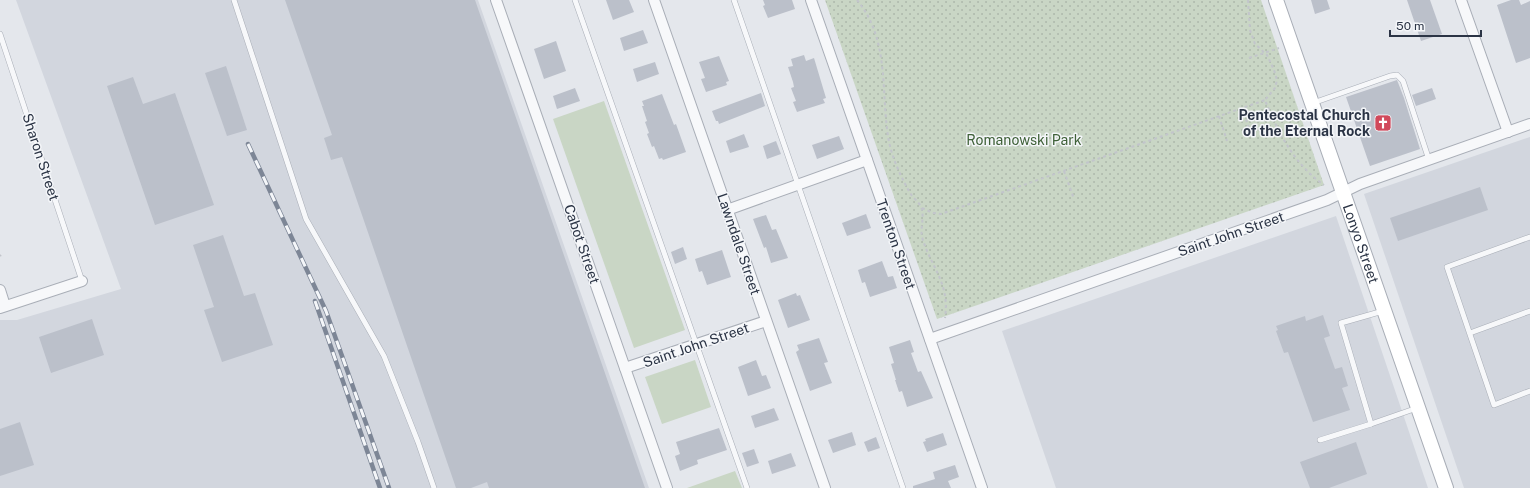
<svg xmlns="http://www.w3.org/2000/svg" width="1530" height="488" viewBox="0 0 1530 488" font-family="'Public Sans',sans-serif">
<defs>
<pattern id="park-dots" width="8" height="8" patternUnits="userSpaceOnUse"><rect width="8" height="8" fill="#c9d6c5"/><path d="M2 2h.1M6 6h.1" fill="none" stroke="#adb8ab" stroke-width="1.8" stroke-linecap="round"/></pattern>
</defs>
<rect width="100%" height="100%" fill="#e4e7ec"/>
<g fill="#d2d6de">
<polygon points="16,0 478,0 649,488 0,488 0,320 17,320 121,289"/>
<polygon points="1530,137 1530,488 1464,488 1364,194"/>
<polygon points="1336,216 1428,488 1056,488 1002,331"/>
</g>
<g fill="#c9d6c5">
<polygon points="604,101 685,330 634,348 553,119"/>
<polygon points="695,360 711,407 662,424 645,377"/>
<polygon points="735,471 742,488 687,488"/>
</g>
<polygon fill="url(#park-dots)" points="825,0 1261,0 1324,185 937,319"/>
<g fill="#bbc0ca">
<polygon points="285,0 475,0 645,488 489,488 487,482 471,488 456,488 342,157 331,160 324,138 332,135"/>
<polygon points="606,0 629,0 634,12 613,20"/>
<polygon points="763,0 792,0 795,9 768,18 763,6 765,5"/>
<polygon points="1311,0 1327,0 1330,9 1315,14"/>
<polygon points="1407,0 1430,0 1442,34 1421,41"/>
<polygon points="1511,0 1519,0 1521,5 1530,1 1530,58 1516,63 1497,5"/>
<polygon points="643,30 648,43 624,51 620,38"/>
<polygon points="556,41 566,71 544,79 534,49"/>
<polygon points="804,55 806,61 814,58 826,98 823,99 825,103 797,112 793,102 796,101 791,88 794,87 793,82 788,67 793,66 791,59"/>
<polygon points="719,56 729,81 726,82 727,85 706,92 701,79 705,78 699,62"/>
<polygon points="655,62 659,74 637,82 633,69"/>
<polygon points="226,66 247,130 227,136 205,73"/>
<polygon points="133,77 143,104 175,93 214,205 155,225 107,86"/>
<polygon points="1397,80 1404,98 1420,149 1370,166 1346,97"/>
<polygon points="575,88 580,101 557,109 553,96"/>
<polygon points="1432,88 1436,99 1416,106 1412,95"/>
<polygon points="761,93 765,106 719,124 718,121 716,121 712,111"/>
<polygon points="662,94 674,125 676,124 686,152 663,160 662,158 659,159 654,146 652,147 647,134 649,133 645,122 647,121 642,106 644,106 642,101"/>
<polygon points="744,134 749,147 730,153 726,141"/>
<polygon points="839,136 844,149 817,159 812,145"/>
<polygon points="776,141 781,154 767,159 763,146"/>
<polygon points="1480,187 1488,210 1398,241 1390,218"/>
<polygon points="866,214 871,228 847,236 842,223"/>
<polygon points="766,215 772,230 776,229 788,258 771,263 766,247 764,248 753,219"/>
<polygon points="223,235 244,296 255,293 273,345 222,362 204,310 214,307 193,245"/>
<polygon points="683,247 687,259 675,264 671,252"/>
<polygon points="722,250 731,277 707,285 702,271 699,272 695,259"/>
<polygon points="882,261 888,277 893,276 897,288 870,297 865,282 862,283 858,270"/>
<polygon points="796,293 797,296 800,295 810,320 788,328 778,300"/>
<polygon points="1323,315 1330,336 1324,338 1335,369 1342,367 1348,386 1342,388 1350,410 1313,422 1288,352 1284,353 1276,331 1278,330 1276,326 1305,316 1306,321"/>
<polygon points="92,319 104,355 51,373 39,337"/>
<polygon points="819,338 828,362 824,363 832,383 810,391 796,352 799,350 797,345"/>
<polygon points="910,340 914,352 911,353 918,372 921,371 933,398 907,407 902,391 899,392 895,380 896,380 891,364 894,363 889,347"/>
<polygon points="756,360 762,376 766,375 771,388 748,396 738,367"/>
<polygon points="774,408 779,420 755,428 751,416"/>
<polygon points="20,422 34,465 0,476 0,429"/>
<polygon points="719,428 727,450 697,460 698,464 680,471 675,456 680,454 676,442"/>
<polygon points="852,432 856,445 833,453 828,440"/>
<polygon points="943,433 947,445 927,452 923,442 926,441 925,439"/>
<polygon points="876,437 880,448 868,452 864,442"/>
<polygon points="1356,442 1367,474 1329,488 1310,488 1300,462"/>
<polygon points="754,449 759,463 747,467 742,453"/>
<polygon points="791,453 796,466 772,474 768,461"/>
<polygon points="955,465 959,477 948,481 951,488 913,488 913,486 935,479 933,472"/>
</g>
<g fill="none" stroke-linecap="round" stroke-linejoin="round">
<g stroke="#a9aeb7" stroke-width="6">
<g id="lane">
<polyline points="234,0 306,219 384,356 418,442 434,488"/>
<polyline points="575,0 747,488"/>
<polyline points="734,0 903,488"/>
<polyline points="0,34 82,281"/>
<polyline points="1313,103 1390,76 1397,75 1403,81 1429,160"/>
<polyline points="1530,237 1447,267 1494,405 1530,391"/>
<polyline points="1383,311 1341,323 1371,424 1417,408"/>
<polyline points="1470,333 1530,311"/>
<polyline points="1320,440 1371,424"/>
</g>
</g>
<g stroke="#a9aeb7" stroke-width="12">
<g id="street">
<polyline points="496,0 667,488"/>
<polyline points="654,0 825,488"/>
<polyline points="811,0 982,488"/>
<polyline points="1461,0 1508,132"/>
<polyline points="727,210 867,160"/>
<polyline points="0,290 5,306"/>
<polyline points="0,308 82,281"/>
<polyline points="930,339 1327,200 1360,184 1530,124"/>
<polyline points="625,368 766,321"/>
</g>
</g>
<g stroke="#a9aeb7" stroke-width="16">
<g id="secondary">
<path id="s1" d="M1276,0l170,488"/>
</g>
</g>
<g stroke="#c2c5cb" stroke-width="2" stroke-dasharray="3 3" stroke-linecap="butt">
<path d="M857,0c34,41 23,94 32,142 4,18 12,35 21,51 3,5 9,9 11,14 4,9 -1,21 1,30 9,31 28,45 23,81"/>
<path d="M1248,0l2,30 5,14 12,11 7,15 3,10 -2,8 -10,12c13,33 30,65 59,85"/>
<polyline points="1249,58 1279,48"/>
<polyline points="1242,108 1251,134"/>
<polyline points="1219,116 1227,141"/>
<polyline points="1064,171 1074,199"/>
<polyline points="922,208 933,213 941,214 1265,100"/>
<polyline points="0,256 1,255"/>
</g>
<use href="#lane" stroke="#f7f8fa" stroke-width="5"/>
<use href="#street" stroke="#f7f8fa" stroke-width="10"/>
<use href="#secondary" stroke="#fff" stroke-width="14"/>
<g stroke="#7d8696" stroke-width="4.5">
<g id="rail">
<polyline points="248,144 326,311 389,488"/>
<polyline points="315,301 380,488"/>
</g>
</g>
<use href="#rail" stroke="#f4f6f9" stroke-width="3" stroke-dasharray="9" stroke-linecap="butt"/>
</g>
<defs>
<g id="church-square" transform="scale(0.9)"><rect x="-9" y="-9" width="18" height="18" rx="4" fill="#d1495b" stroke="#f4f6f9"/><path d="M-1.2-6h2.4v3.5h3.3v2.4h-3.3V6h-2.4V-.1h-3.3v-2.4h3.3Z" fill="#fff"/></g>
</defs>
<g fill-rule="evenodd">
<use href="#church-square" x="1383" y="123"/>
</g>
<g text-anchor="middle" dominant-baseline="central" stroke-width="3" stroke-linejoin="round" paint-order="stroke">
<g font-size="14" font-weight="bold" fill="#2b3445" stroke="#f4f6f9" text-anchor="end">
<text x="1370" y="115">Pentecostal Church<tspan x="1370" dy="16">of the Eternal Rock</tspan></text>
</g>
<g font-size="14" fill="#3f6138" stroke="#f4f6f9">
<text x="1024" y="140">Romanowski Park</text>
</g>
<g font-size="14" fill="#2b3445" stroke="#f4f6f9">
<text transform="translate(41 157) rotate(72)">Sharon Street</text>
<text transform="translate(1231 234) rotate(-19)">Saint John Street</text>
<text transform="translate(582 244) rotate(71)">Cabot Street</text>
<text transform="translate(739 244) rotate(71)">Lawndale Street</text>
<text transform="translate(896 244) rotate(71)">Trenton Street</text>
<text stroke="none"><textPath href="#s1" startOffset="258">Lonyo Street</textPath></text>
<text transform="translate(696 345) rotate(-19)">Saint John Street</text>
</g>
</g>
<path d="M1390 30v6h91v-6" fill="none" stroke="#2b3445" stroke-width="2"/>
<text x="1396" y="30" font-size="12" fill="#2b3445" stroke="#f4f6f9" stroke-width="3" paint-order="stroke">50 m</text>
</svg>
